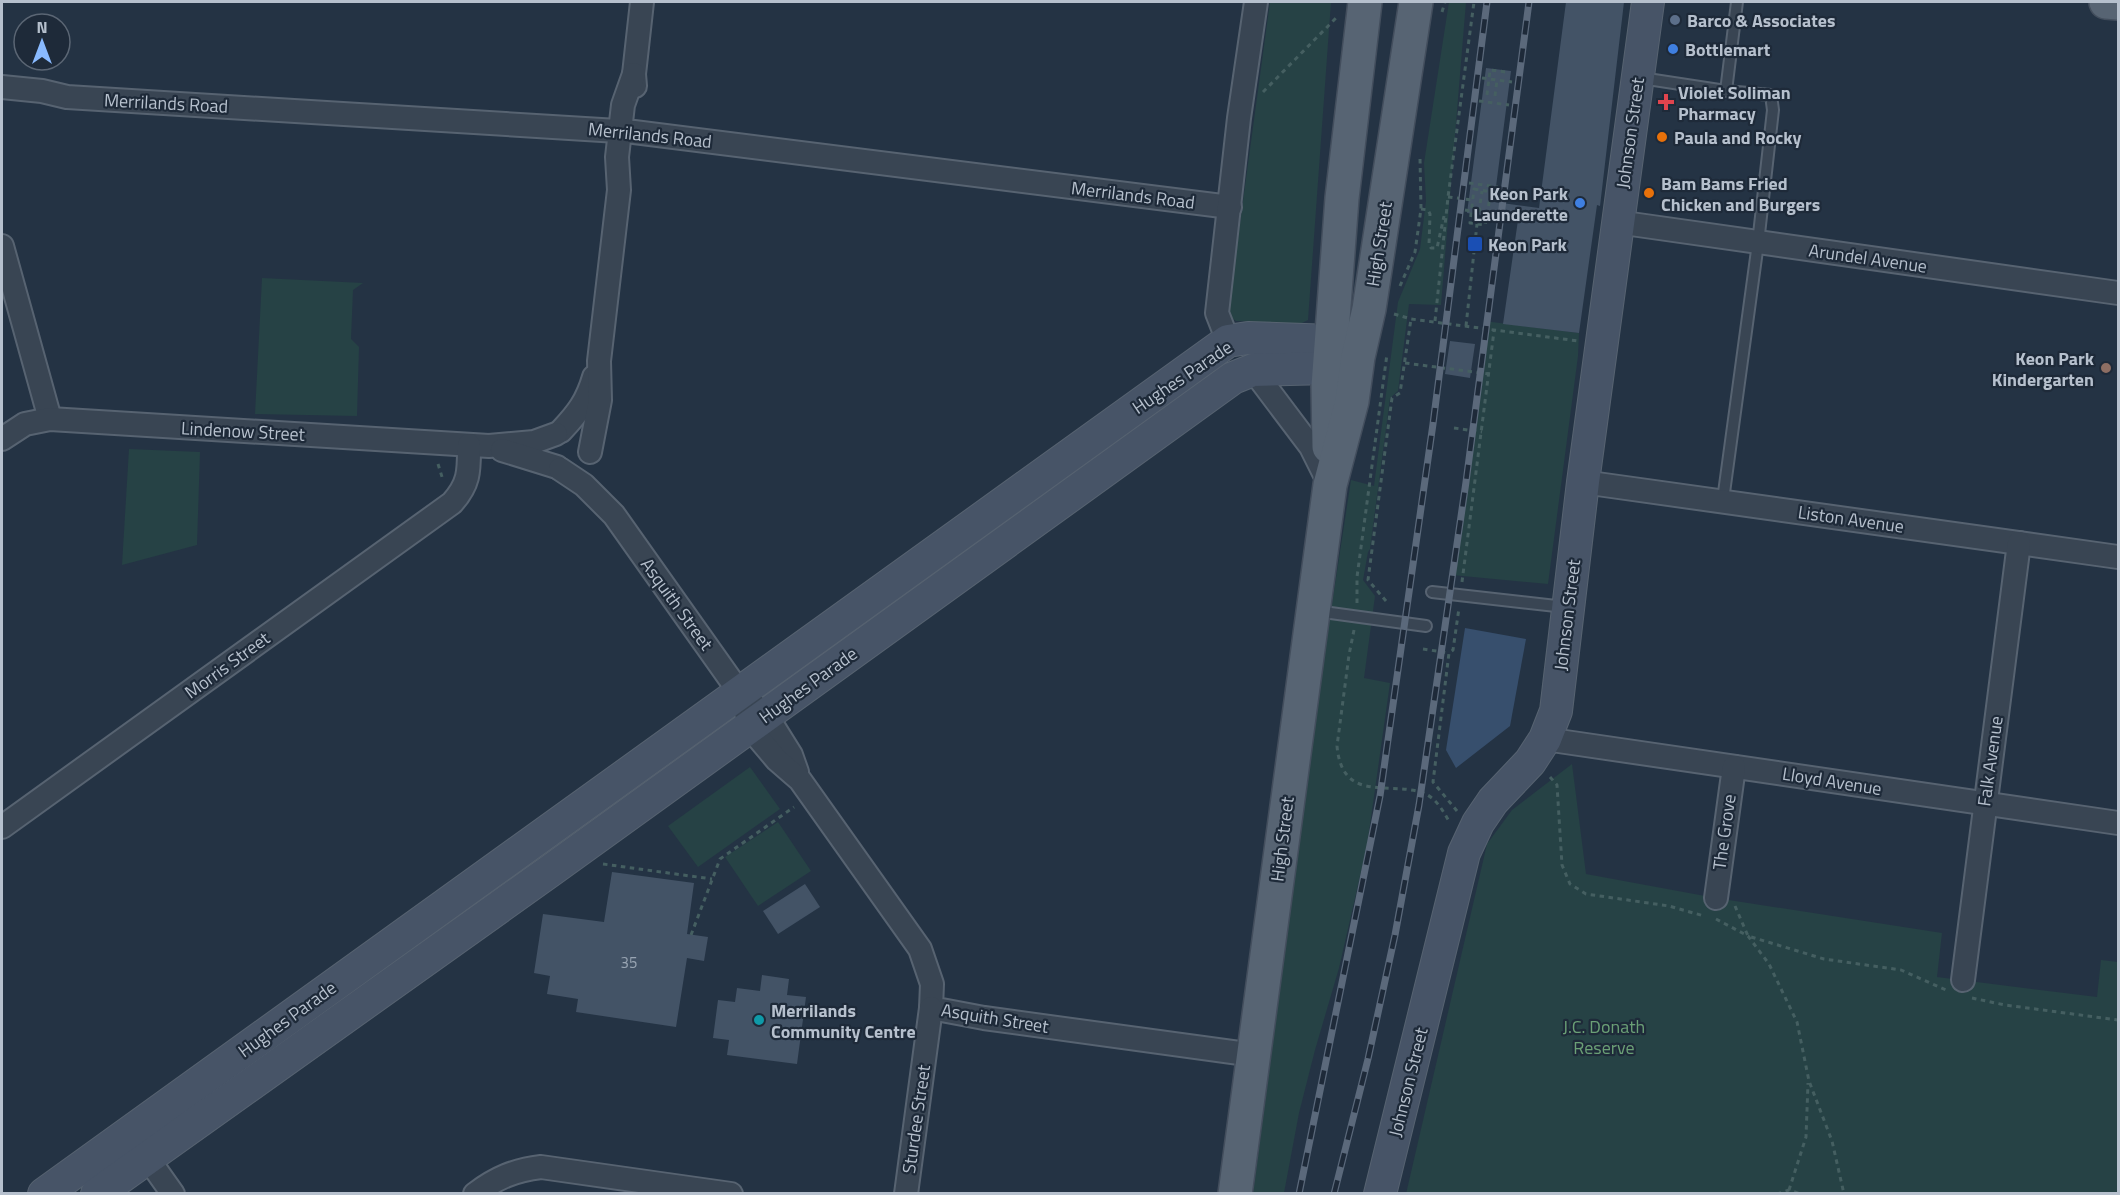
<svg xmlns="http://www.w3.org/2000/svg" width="2120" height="1195" viewBox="0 0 2120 1195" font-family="'Titillium Web',sans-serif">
<rect width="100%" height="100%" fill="#243344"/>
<g fill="#264245">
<polygon points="1270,2 1331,2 1308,320 1300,324 1236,321 1229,316 1229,304"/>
<polygon points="1449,2 1466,2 1441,305 1409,304 1398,391 1390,398 1370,549 1368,552 1363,580 1375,596 1364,678 1390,683 1367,846 1339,968 1315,1050 1299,1113 1284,1193 1253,1194 1322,669 1351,480 1374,486 1398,302 1420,249 1426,201 1424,163"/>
<polygon points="262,278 363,283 353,290 351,339 359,347 357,416 255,414"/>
<polygon points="1484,321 1579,333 1578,356 1548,584 1452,575"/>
<polygon points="129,449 200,452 197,545 122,565"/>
<polygon points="1572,764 1586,874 1716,898 1942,933 1937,977 2097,997 2101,960 2118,962 2118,1193 1406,1194 1487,844 1512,810"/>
<polygon points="750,767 780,809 698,867 668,826"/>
<polygon points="778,822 811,871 758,906 725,857"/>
</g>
<polygon fill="#374f6d" points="1465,628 1526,639 1510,726 1456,768 1446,750"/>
<g fill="#435366">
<polygon points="1566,2 1624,2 1600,206 1597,205 1579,333 1503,324 1518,220 1467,213 1486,68 1511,71 1494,202 1539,208"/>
<polygon points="1450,341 1475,344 1470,378 1445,374"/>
<polygon points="612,872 694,883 687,934 708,937 704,961 687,958 676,1027 576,1012 578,999 547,994 550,976 534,973 543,914 604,922"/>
<polygon points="805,884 820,907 778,934 763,911"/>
<polygon points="762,975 789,979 787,995 806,997 797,1064 727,1055 729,1040 713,1038 718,1000 735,1002 737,988 760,991"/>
</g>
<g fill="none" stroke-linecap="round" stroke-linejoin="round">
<g stroke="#576371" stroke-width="14">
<g id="lane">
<polyline points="1641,78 1726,91 1771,95 1773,110 1758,243 1723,500"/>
<polyline points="1726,91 1737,2"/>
<polyline points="1432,592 1565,607"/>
<polyline points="1316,611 1426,626"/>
</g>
</g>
<g stroke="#576371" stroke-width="26">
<g id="street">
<polyline points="635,86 634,74 642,2"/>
<polyline points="2,87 42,91 67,97 634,132 1230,207"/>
<polyline points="1617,222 2118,293"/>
<polyline points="2,246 50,419"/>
<polyline points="1228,341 1217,313 1239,118 1256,2"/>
<polyline points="1253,370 1311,447 1330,485"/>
<path d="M561,431c17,-18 26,-30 33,-54"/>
<polyline points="2,439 25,424 50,419 489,446 534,442 556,434"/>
<polyline points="502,450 557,467"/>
<polyline points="590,452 600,400 599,361 619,190 617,157 623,105 634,74"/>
<polyline points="560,469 584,485 614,515 740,693 766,715 791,755 797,772"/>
<polyline points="1583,482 2118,557"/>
<polyline points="746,713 750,728 777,760 800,780 920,949 932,984 931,1008 984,1018 1254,1055"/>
<polyline points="1545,739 2118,823"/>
<path d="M2,827l450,-324c18,-20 17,-33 17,-58"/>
<polyline points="1716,898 1734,767"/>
<polyline points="1963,980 2019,543"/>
<polyline points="139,1146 173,1194"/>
<path d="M475,1194c21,-16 40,-24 66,-27l190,27"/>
<polyline points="906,1194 931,1008"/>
</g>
</g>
<g stroke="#576371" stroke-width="34">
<g id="secondary">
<polyline points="44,1194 1228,341 1248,338 1332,341 1354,354"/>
<polyline points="97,1194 550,871 1233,378 1253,370 1329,368 1355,358"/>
<polyline points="1380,1194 1464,853 1478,823 1493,801 1530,762 1545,739 1556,711 1583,482 1648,2"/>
</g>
</g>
<g stroke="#434e5d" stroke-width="36">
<g id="primary">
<polyline points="2106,2 2118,3"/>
<polyline points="1329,447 1328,386 1342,198 1365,2"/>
<polyline points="1235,1194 1330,485 1352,401 1358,357 1369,309 1416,2"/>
</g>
</g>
<g stroke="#455f61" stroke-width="3" stroke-dasharray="4.5 4.5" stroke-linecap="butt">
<polyline points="1442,12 1445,2"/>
<polyline points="1263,92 1336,18"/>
<polyline points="1487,95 1490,70 1506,72"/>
<polyline points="1495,96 1497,80"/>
<polyline points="1479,101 1509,105"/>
<polyline points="1469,183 1498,187"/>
<polygon points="1474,189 1491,192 1485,225 1470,223"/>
<polyline points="1448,197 1473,200"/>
<polyline points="1421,209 1428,210 1430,214 1429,245 1431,248 1437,248 1444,216"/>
<polyline points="1479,212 1482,191"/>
<polyline points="1400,286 1415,252 1421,209 1420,158"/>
<polyline points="1394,314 1411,319 1578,341"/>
<polyline points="1435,321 1448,197 1474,2"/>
<polyline points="1466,326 1477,224"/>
<polyline points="1405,363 1490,374"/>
<polyline points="1454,428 1482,432"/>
<polyline points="438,464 443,480"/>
<polyline points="1462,582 1494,331"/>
<polyline points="1386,601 1368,580 1392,398 1400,393 1411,319"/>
<polyline points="1357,603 1357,577 1387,354"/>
<path d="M1354,630l-5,25 -12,91c5,56 49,36 84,46 15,5 22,19 29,31"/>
<polyline points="1423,649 1449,653"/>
<polyline points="1550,777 1557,785 1562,865 1570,884 1586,894 1669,906 1704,916"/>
<polyline points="1457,811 1433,782 1449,653 1453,650 1459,608"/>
<polyline points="603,864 712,879"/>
<polyline points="1735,906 1748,936 1824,959 1901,970 1946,990"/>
<polyline points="1716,919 1748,936 1769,964 1797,1022 1809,1081 1832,1141 1844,1194"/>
<polyline points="691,935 720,859 794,807"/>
<polyline points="1972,998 2005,1005 2118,1020"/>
<polyline points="1789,1190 1806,1137 1808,1083"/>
<polyline points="1777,1194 1789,1190 1801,1194"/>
</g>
<use href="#lane" stroke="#394553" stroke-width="10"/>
<use href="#street" stroke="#394553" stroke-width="22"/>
<use href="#secondary" stroke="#475467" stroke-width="32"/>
<use href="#primary" stroke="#576473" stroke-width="33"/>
<g stroke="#5b697b" stroke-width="7">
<g id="rail">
<polyline points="1299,1194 1380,796 1433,424 1487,2"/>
<polyline points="1334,1194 1368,1059 1395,935 1419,805 1466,482 1529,2"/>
</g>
</g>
<use href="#rail" stroke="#1e2a39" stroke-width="4.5" stroke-dasharray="14" stroke-linecap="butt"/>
<g stroke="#455f61" stroke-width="3" stroke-dasharray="4.5 4.5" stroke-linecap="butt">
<polyline points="1482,78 1512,82"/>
<polyline points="1465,210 1494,215"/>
</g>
</g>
<circle fill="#5c6f8a" stroke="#1e2a39" stroke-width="2" cx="1675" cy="20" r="6"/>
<g fill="#3f7fe0" stroke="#1e2a39" stroke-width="2">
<circle cx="1673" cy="49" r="6"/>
<circle cx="1580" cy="203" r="6"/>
</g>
<path fill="#e0444e" stroke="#1e2a39" stroke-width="2" d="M1663 93h6v6h6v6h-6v6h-6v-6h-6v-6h6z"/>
<g fill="#e8710a" stroke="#1e2a39" stroke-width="2">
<circle cx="1662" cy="137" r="6"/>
<circle cx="1649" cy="193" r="6"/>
</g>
<rect fill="#1a4fb4" stroke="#1e2a39" stroke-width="2" x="1467" y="236" width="16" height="16" rx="3"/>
<circle fill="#8d6e63" stroke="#1e2a39" stroke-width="2" cx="2106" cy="368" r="6"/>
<circle fill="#0f9aa8" stroke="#1e2a39" stroke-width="2" cx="759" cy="1020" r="6"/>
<g text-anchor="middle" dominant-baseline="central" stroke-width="4.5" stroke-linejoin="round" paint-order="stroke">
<g font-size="15" fill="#99a5b3">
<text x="629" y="962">35</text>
</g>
<g font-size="18" font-weight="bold" fill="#b6c0cd" stroke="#1e2a39" text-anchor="start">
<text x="1687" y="20">Barco &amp; Associates</text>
<text x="1685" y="49">Bottlemart</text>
<text x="1678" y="92">Violet Soliman<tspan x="1678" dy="21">Pharmacy</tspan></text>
<text x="1674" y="137">Paula and Rocky</text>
<text x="1661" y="183">Bam Bams Fried<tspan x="1661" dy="21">Chicken and Burgers</tspan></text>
<text x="1568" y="193" text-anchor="end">Keon Park<tspan x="1568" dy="21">Launderette</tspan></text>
<text x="1488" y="244">Keon Park</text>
<text x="2094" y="358" text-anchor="end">Keon Park<tspan x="2094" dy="21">Kindergarten</tspan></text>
<text x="771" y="1010">Merrilands<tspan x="771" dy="21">Community Centre</tspan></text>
</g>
<g font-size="18" fill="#b6c0cd" stroke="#1e2a39">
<text transform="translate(166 103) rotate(3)">Merrilands Road</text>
<text transform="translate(1630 133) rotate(-82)">Johnson Street</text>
<text transform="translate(650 135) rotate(6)">Merrilands Road</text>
<text transform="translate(1133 195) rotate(7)">Merrilands Road</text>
<text transform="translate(1379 244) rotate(-81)">High Street</text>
<text transform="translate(1868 258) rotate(8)">Arundel Avenue</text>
<text transform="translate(1182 377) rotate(-34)">Hughes Parade</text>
<text transform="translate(243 431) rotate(3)">Lindenow Street</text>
<text transform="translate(1851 519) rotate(8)">Liston Avenue</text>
<text transform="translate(677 604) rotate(54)">Asquith Street</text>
<text transform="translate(1567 615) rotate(-83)">Johnson Street</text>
<text transform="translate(227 665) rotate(-36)">Morris Street</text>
<text transform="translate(808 685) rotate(-36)">Hughes Parade</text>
<text transform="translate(1990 761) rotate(-82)">Falk Avenue</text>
<text transform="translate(1832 781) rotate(9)">Lloyd Avenue</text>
<text transform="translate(1724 832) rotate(-82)">The Grove</text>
<text transform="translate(1282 839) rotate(-83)">High Street</text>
<text transform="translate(995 1018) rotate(9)">Asquith Street</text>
<text transform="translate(287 1019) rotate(-36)">Hughes Parade</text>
<text transform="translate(1408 1082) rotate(-76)">Johnson Street</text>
<text transform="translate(916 1119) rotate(-82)">Sturdee Street</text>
</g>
<g font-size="18" fill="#6ba076" stroke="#1e2a39">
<text x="1604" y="1026">J.C. Donath<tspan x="1604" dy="21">Reserve</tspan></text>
</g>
</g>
<rect width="2120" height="1195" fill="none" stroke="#b6c0cd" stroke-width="6"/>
<g transform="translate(42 42)"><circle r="28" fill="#1e2a39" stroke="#5b6674" stroke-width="1.5"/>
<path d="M0-4.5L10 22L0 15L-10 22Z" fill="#89baff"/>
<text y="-9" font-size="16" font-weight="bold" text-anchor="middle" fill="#b6c0cd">N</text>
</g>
</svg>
